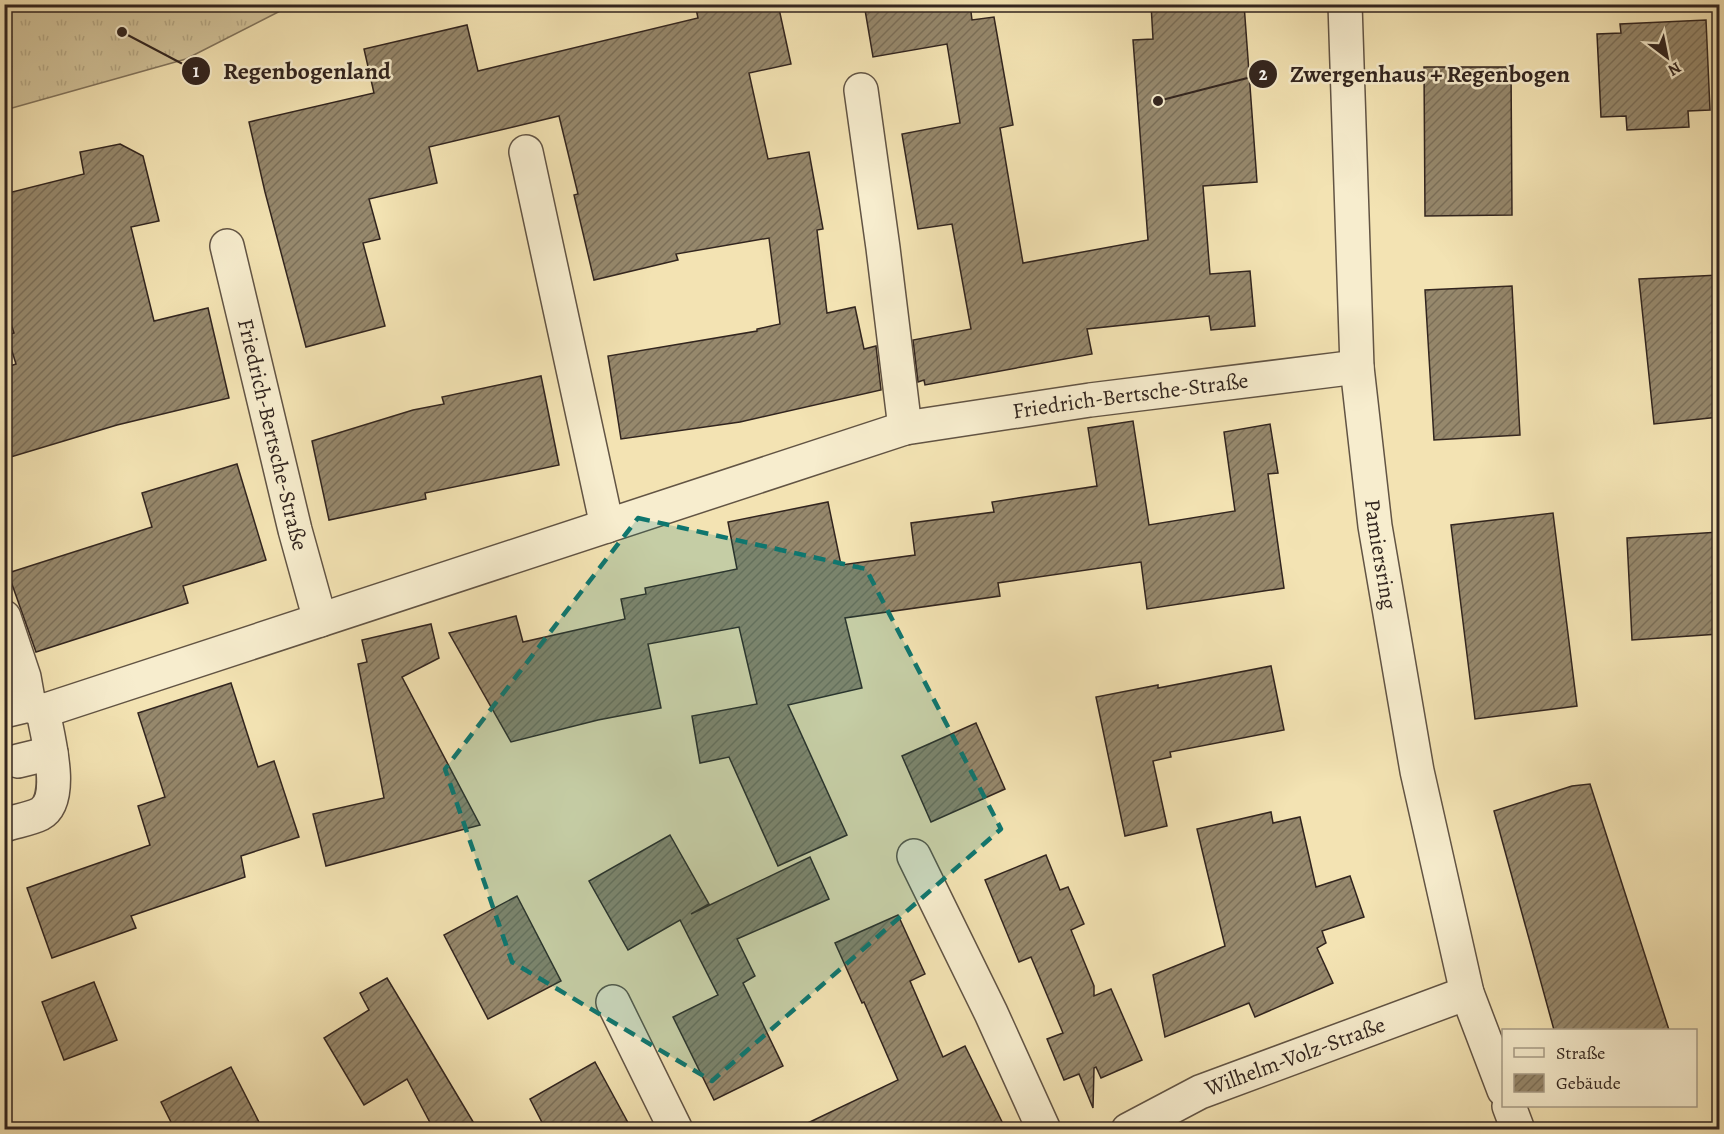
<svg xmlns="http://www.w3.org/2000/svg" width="1724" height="1134" viewBox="0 0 1724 1134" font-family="Alegreya,serif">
<defs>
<pattern id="grass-tufts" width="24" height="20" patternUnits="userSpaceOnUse" patternTransform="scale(1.5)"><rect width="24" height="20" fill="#d2c39a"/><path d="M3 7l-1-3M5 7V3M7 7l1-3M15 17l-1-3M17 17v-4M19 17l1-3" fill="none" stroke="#b5a784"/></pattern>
<pattern id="building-hatch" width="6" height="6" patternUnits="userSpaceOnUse" patternTransform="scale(1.5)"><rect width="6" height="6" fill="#96886c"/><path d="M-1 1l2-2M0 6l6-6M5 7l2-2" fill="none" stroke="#7b6f58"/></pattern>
</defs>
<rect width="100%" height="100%" fill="#f3e3b3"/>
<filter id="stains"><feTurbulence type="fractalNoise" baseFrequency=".00333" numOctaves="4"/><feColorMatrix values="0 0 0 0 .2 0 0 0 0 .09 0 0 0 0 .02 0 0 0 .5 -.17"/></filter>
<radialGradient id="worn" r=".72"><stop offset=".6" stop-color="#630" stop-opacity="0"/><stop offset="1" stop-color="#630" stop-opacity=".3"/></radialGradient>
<polygon fill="url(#grass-tufts)" stroke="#82745c" stroke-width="1.5" points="5,4 292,4 292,5 186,59 5,110"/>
<g fill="url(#building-hatch)" stroke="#32251f" stroke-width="1.5">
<polygon points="695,4 778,4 791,64 749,73 768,159 809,152 823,229 817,230 827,313 855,307 864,349 876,346 881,390 740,422 621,439 608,356 757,331 757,329 780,324 769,238 676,254 678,260 594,280 574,195 578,194 559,116 429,147 437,183 369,199 380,239 363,243 385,326 306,347 265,192 249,122 374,93 364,49 467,25 478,71 698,18"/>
<polygon points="864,4 970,4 972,20 994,17 1013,125 1000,128 1023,263 1148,240 1133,40 1153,39 1151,4 1244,4 1257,182 1203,186 1210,274 1250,271 1255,326 1211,330 1209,316 1087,329 1092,354 925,385 924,380 918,382 913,340 971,329 952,224 918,229 902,134 960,123 947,44 873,57"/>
<polygon points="1706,20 1710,110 1688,111 1689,127 1627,130 1626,116 1601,117 1597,34 1621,33 1620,24"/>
<polygon points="1424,67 1511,67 1512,215 1425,216"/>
<polygon points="120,144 143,156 159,221 131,227 154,321 208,308 229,398 117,425 4,459 4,368 16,364 7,335 14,333 4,304 4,194 84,174 80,152"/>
<polygon points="1719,275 1719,417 1654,424 1639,279"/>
<polygon points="1512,286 1520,435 1434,440 1425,290"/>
<polygon points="541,376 559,465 425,493 426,499 329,520 312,441 413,410 444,404 442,397"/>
<polygon points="1133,421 1149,525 1235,511 1224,432 1270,424 1278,473 1268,474 1284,588 1147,609 1141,562 998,583 1000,596 845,618 862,688 788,705 847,835 778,866 729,757 700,763 692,716 757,704 739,627 648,644 661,708 598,720 511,742 449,633 516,616 523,642 625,619 621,599 646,594 645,588 737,569 728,522 828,502 841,565 915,555 911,523 994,512 992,502 1097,486 1088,428"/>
<polygon points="237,464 266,560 183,586 188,603 36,652 8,573 152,527 142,493"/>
<polygon points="1553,513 1577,706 1475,719 1451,525"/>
<polygon points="1719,532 1719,634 1632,640 1627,538"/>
<polygon points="431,624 439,658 402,677 480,825 326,866 313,814 384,798 358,664 367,662 362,640"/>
<polygon points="1271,666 1284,730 1170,752 1171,757 1153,761 1167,826 1125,836 1096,697 1158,685 1158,688"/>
<polygon points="231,683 258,767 274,761 299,837 241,856 245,877 131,916 136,928 52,958 27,888 150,845 138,806 165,797 138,713"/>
<polygon points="976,723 1005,789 931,822 902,756"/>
<polygon points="1590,784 1669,1030 1554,1030 1494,811 1572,786"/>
<polygon points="1271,812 1273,823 1300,817 1316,887 1350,876 1364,917 1322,931 1326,943 1317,948 1333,983 1255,1017 1249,1003 1165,1037 1153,975 1225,946 1197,829"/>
<polygon points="670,835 709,904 691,914 810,857 829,899 737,939 755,976 743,983 783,1066 714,1100 673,1017 718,995 680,920 628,950 589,881"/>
<polygon points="1046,855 1060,890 1068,887 1084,924 1071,930 1094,986 1094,996 1111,989 1142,1060 1101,1078 1096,1067 1094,1068 1093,1108 1079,1074 1064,1080 1047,1039 1063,1033 1031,957 1019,962 985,880"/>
<polygon points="517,896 561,981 488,1019 444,935"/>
<polygon points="898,915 925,974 910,981 943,1057 965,1046 1006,1130 793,1130 898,1080 864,1002 862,1003 835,943"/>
<polygon points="387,978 414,1023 478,1130 434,1130 407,1079 364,1105 324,1038 369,1010 360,993"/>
<polygon points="94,982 117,1040 64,1060 42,1002"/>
<polygon points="595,1062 632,1130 546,1130 530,1099"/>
<polygon points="231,1067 263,1130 175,1130 161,1102"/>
</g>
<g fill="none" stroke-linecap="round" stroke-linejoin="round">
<g stroke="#625444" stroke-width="36">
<g id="street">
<path id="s1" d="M1345,4l12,363 18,159 42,245 50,222 37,97"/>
<polyline points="861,90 883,248 905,428"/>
<polyline points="526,152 607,526"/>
<path id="s2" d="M227,246l68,284 25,90"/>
<polyline points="4,617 24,677 29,705"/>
<path id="s3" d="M4,711l25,-6 14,6 862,-283 185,-28 267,-33"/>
<polyline points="18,761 51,753"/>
<path d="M4,825c12,-4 26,-6 36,-11 26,-14 7,-80 3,-103"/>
<polyline points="914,856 991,1013 1044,1130"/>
<polyline points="613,1002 676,1130"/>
<polyline points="1509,1106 1518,1130"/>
<path id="s4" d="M1128,1130l72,-38 267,-99"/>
</g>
</g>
<use href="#street" stroke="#f7edce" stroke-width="33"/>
</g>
<path fill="#0f766e" fill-opacity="0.2" stroke="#0f766e" stroke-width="4.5" stroke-dasharray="12 8" stroke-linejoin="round" d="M638,518l228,51 135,260 -289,252 -200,-119 -67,-193z"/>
<g text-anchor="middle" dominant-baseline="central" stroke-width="5" stroke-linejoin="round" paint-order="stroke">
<g font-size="22" fill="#32251f" stroke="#f7edce">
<text stroke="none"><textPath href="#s3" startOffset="1176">Friedrich-Bertsche-Straße</textPath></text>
<text stroke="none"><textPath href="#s2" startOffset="194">Friedrich-Bertsche-Straße</textPath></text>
<text stroke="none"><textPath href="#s1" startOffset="552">Pamiersring</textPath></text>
<text stroke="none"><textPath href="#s4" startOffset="183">Wilhelm-Volz-Straße</textPath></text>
</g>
</g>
<path fill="none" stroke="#32251f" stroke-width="2" d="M122 32L196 71M1158 101L1263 74"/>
<g fill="#32251f" stroke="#f7edce" stroke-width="2">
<circle cx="122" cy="32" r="6"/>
<circle cx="1158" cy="101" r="6"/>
<circle cx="196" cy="71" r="15"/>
<circle cx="1263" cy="74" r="15"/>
</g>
<g font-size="18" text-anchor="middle" font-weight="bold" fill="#fff">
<text x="196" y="77">1</text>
<text x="1263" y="80">2</text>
</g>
<g font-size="24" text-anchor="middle" font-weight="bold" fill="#32251f" stroke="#f7edce" stroke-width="5" stroke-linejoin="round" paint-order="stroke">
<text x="307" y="79">Regenbogenland</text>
<text x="1430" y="82">Zwergenhaus + Regenbogen</text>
</g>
<rect width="1724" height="1134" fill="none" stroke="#f3e3b3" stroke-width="24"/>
<rect x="6" y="6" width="1712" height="1122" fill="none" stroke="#32251f" stroke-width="3"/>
<rect x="12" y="12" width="1700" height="1110" fill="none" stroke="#32251f" stroke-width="1.5"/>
<rect x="1502" y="1029" width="195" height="78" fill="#f7edce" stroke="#a89d88" stroke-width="1.5"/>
<rect x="1514" y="1048" width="30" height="9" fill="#f7edce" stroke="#a89d88" stroke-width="1.5"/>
<text x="1556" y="1059" font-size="18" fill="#32251f">Straße</text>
<rect x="1514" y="1074" width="30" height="18" fill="url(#building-hatch)" stroke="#a89d88" stroke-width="1.5"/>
<text x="1556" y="1089" font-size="18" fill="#32251f">Gebäude</text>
<g transform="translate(1667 57) rotate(148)" stroke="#f7edce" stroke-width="4.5" paint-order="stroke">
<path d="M0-4.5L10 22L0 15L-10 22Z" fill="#32251f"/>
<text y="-9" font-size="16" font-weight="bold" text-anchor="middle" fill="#32251f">N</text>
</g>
<rect width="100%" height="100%" filter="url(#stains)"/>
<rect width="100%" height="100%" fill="url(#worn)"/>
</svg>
